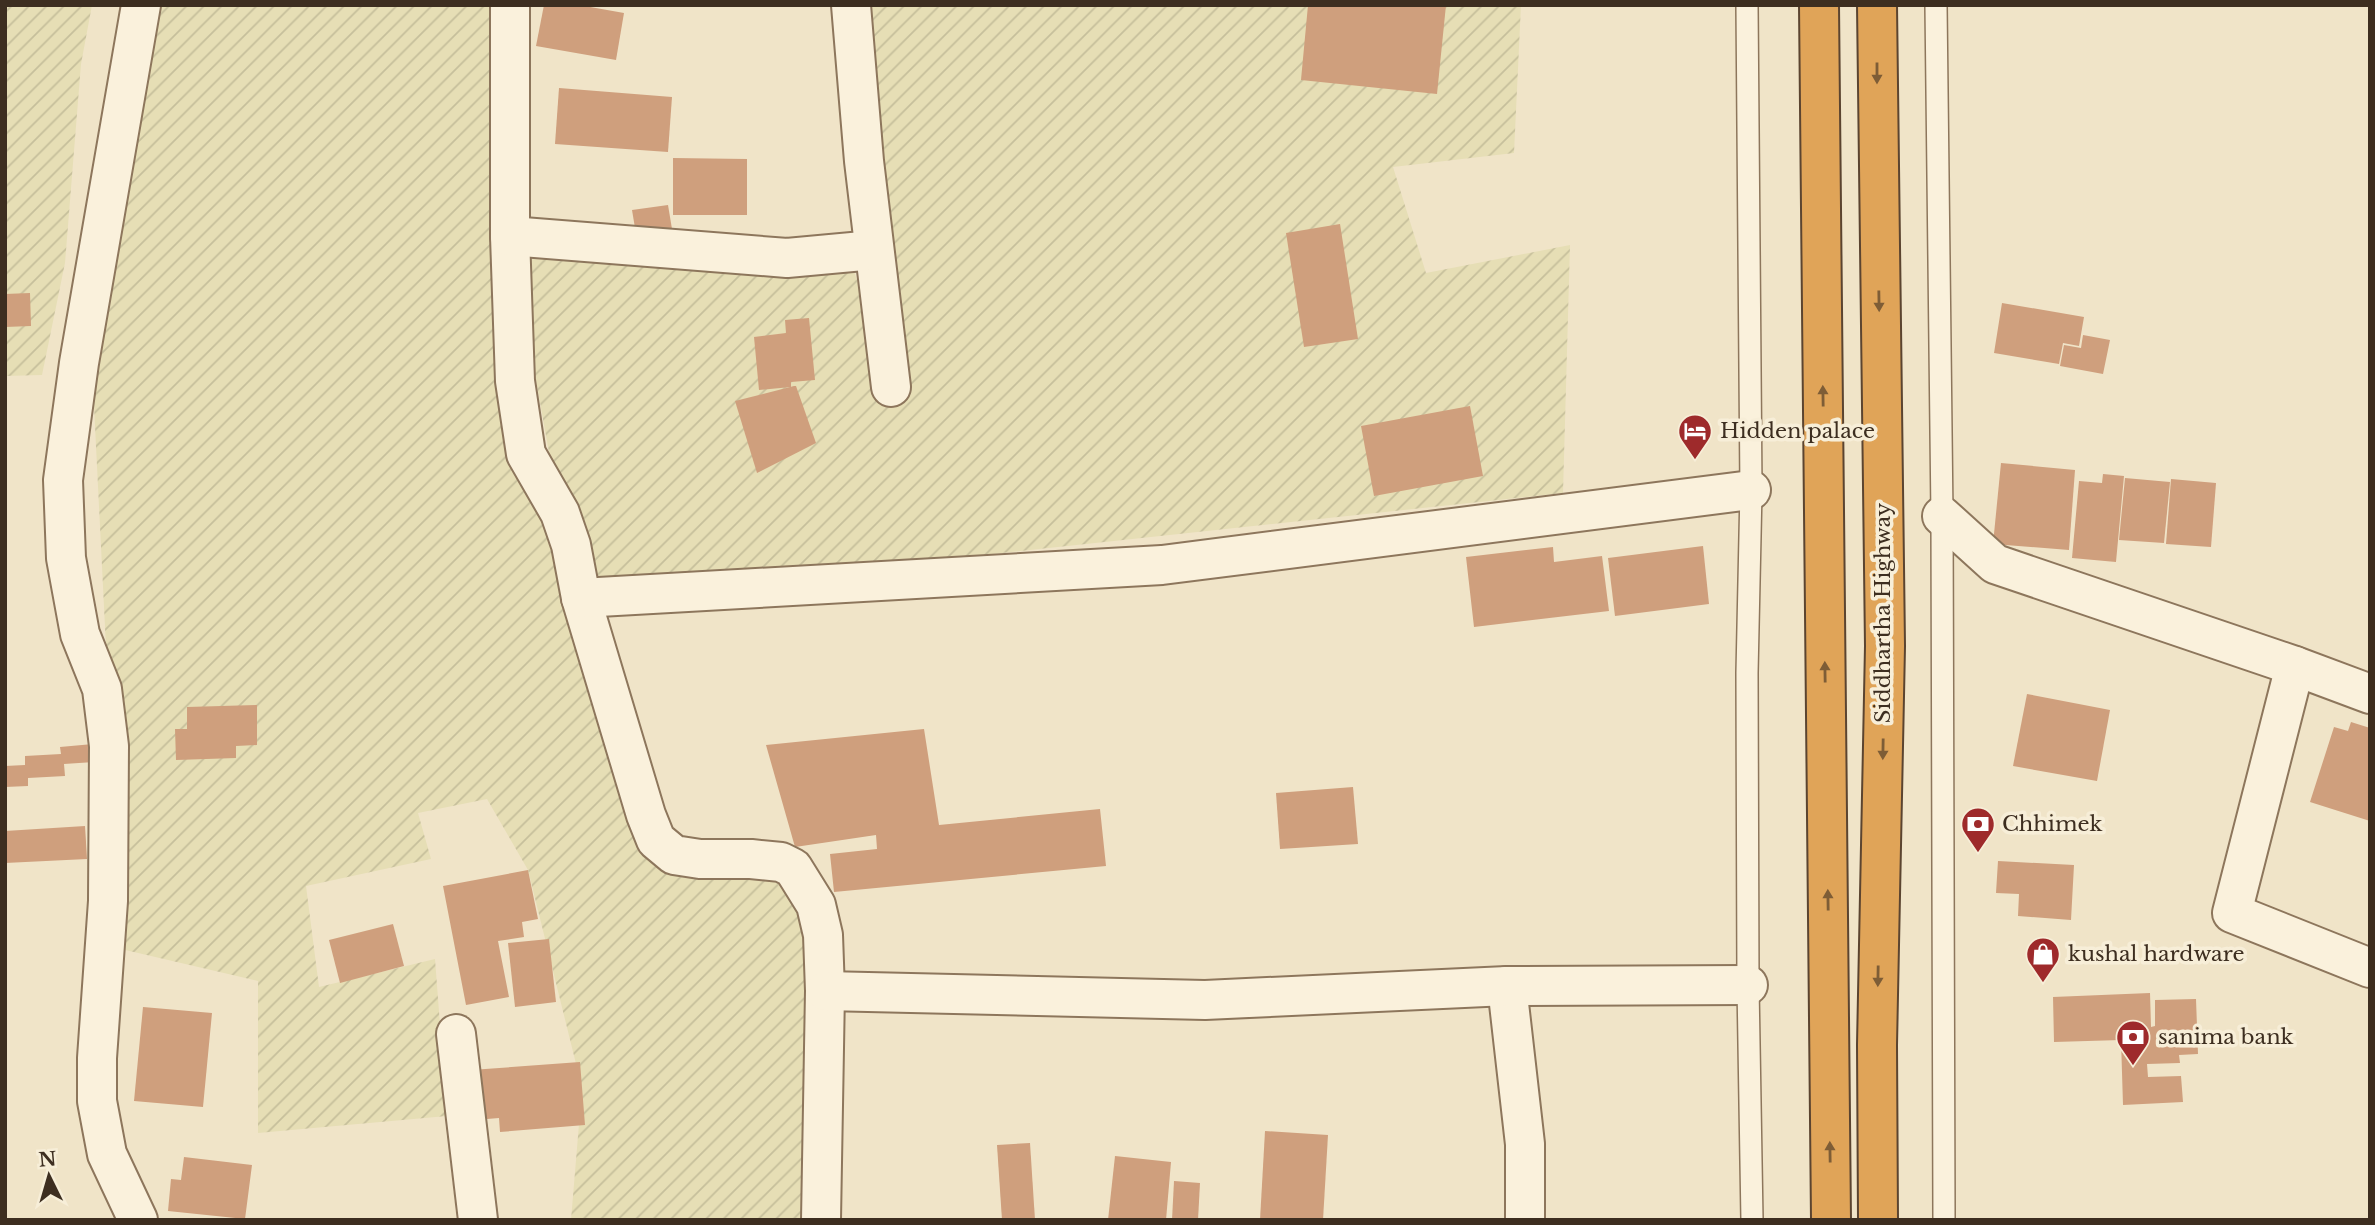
<svg xmlns="http://www.w3.org/2000/svg" width="2375" height="1225" viewBox="0 0 2375 1225" font-family="'Libre Baskerville',serif">
<defs>
<pattern id="farmland-furrows" width="10" height="10" patternUnits="userSpaceOnUse" patternTransform="scale(1.75)"><rect width="10" height="10" fill="#e6deb5"/><path d="M-1 1l2-2M0 10L10 0M9 11l2-2" fill="none" stroke="#c6bf9b"/></pattern>
</defs>
<rect width="100%" height="100%" fill="#f0e4c8"/>
<g fill="url(#farmland-furrows)">
<polygon points="5,5 92,5 81,64 65,263 42,375 5,376"/>
<polygon points="147,5 517,5 512,236 848,252 889,381 860,5 1521,5 1514,153 1393,167 1426,273 1570,245 1563,493 581,598 560,513 514,259 526,454 594,639 657,867 781,862 823,935 820,1220 571,1220 582,1088 528,870 487,799 418,813 431,859 306,886 319,987 435,959 447,1116 258,1133 258,981 121,949 89,305"/>
</g>
<g fill="#cf9f7d">
<polygon points="544,5 579,5 624,13 616,60 536,46"/>
<polygon points="1308,5 1446,5 1437,94 1301,80"/>
<polygon points="559,88 672,97 668,152 555,144"/>
<polygon points="673,158 747,159 747,215 673,215"/>
<polygon points="668,205 673,235 637,240 632,210"/>
<polygon points="1340,224 1358,339 1304,347 1286,233"/>
<polygon points="30,293 31,326 5,327 5,294"/>
<polygon points="2002,303 2084,317 2079,346 2063,343 2059,364 1994,353"/>
<polygon points="809,318 815,380 791,382 791,387 759,390 754,337 786,333 785,320"/>
<polygon points="2083,335 2110,340 2103,374 2060,366 2064,345 2081,348"/>
<polygon points="794,386 796,386 816,443 757,473 735,401"/>
<polygon points="1470,406 1483,476 1374,496 1361,426"/>
<polygon points="2001,463 2075,470 2069,550 1993,544"/>
<polygon points="2103,474 2124,476 2116,562 2072,558 2079,481 2102,483"/>
<polygon points="2125,478 2170,482 2164,543 2119,540"/>
<polygon points="2171,479 2216,483 2211,547 2166,544"/>
<polygon points="1703,546 1709,604 1615,616 1608,558"/>
<polygon points="1553,547 1554,562 1602,556 1609,611 1474,627 1466,557"/>
<polygon points="2027,694 2110,710 2097,781 2013,766"/>
<polygon points="257,705 257,745 236,746 236,758 176,760 175,729 187,729 187,707"/>
<polygon points="2351,722 2370,728 2370,821 2310,802 2334,727 2348,731"/>
<polygon points="924,729 939,825 1100,809 1106,866 834,892 830,854 877,849 876,835 795,847 766,745"/>
<polygon points="93,744 94,762 64,764 65,776 28,778 28,786 5,787 5,766 25,765 25,756 61,754 60,747"/>
<polygon points="1353,787 1358,844 1280,849 1276,793"/>
<polygon points="85,826 87,859 5,863 5,831"/>
<polygon points="1998,861 2074,865 2071,920 2018,916 2019,894 1996,893"/>
<polygon points="528,870 538,919 522,922 524,937 498,941 509,997 466,1005 443,886"/>
<polygon points="393,924 404,966 340,983 329,940"/>
<polygon points="549,939 556,1002 515,1007 508,943"/>
<polygon points="2150,993 2151,1027 2155,1026 2155,1000 2196,999 2198,1054 2179,1055 2180,1063 2147,1064 2148,1077 2181,1076 2183,1102 2123,1105 2121,1040 2054,1042 2053,997"/>
<polygon points="143,1007 212,1013 203,1107 134,1101"/>
<polygon points="580,1062 585,1125 500,1132 499,1118 475,1120 471,1070"/>
<polygon points="1265,1131 1328,1135 1323,1220 1260,1220"/>
<polygon points="1030,1143 1035,1220 1002,1220 997,1145"/>
<polygon points="1115,1156 1171,1162 1166,1220 1108,1220"/>
<polygon points="184,1157 252,1165 245,1219 168,1211 171,1179 181,1180"/>
<polygon points="1174,1181 1200,1183 1198,1220 1172,1220"/>
</g>
<g fill="none" stroke-linecap="round" stroke-linejoin="round">
<g stroke="#8d765c" stroke-width="24">
<g id="lane">
<polyline points="1747,5 1751,490 1747,673 1748,985 1752,1220"/>
<polyline points="1936,5 1942,516 1944,1220"/>
</g>
</g>
<g stroke="#8d765c" stroke-width="42">
<g id="street">
<polyline points="510,5 510,236 515,381 526,454 560,513 571,545 581,598 646,815 656,840 674,855 700,859 751,859 781,862 793,868 816,905 823,935 825,991 821,1220"/>
<polyline points="851,5 864,161 891,387"/>
<polyline points="510,236 787,258 874,250"/>
<polyline points="1942,516 1995,564 2295,666 2370,694"/>
<polyline points="581,598 1162,565 1751,490"/>
<polyline points="2295,666 2232,913 2370,968"/>
<polyline points="1507,986 1525,1144 1525,1220"/>
<polyline points="825,991 1205,1000 1507,986 1748,985"/>
<polyline points="456,1034 478,1220"/>
<polyline points="138,1220 107,1154 97,1101 97,1058 108,901 109,746 102,689 80,634 66,558 63,480 79,363 141,5"/>
</g>
</g>
<g stroke="#5b4430" stroke-width="42">
<g id="highway">
<polyline points="1819,5 1831,1220"/>
<polyline points="1877,5 1885,646 1877,1045 1878,1220"/>
</g>
</g>
<use href="#lane" stroke="#faf1dc" stroke-width="21"/>
<use href="#street" stroke="#faf1dc" stroke-width="38"/>
<use href="#highway" stroke="#e0a458" stroke-width="38"/>
</g>
<defs><path id="oneway-solid" d="M-6-.8H1V-3.2L6.5 0L1 3.2V.8H-6Z" transform="scale(1.75)"/></defs>
<g fill="#7e5d36">
<use href="#oneway-solid" transform="translate(1877 73) rotate(90)"/>
<use href="#oneway-solid" transform="translate(1879 301) rotate(89)"/>
<use href="#oneway-solid" transform="translate(1823 396) rotate(-91)"/>
<use href="#oneway-solid" transform="translate(1825 672) rotate(-91)"/>
<use href="#oneway-solid" transform="translate(1883 749) rotate(91)"/>
<use href="#oneway-solid" transform="translate(1828 900) rotate(-91)"/>
<use href="#oneway-solid" transform="translate(1878 976) rotate(91)"/>
<use href="#oneway-solid" transform="translate(1830 1152) rotate(-91)"/>
</g>
<defs>
<g id="hotel-pin" transform="scale(1.75)"><path d="M0 17L-7.5 6A9.5 9.5 0 1 1 7.5 6Z" fill="#9e2a2b" stroke="#f7eed8"/><path d="M-6-4.5h1.5V1H6V5H4.5V3h-9V5H-6ZM-4 0a1.8 1.8 0 1 1 3.6 0ZM.5 0V-2.5h3Q6-2.5 6 0Z" fill="#fff"/></g>
<g id="bank-pin" transform="scale(1.75)"><path d="M0 17L-7.5 6A9.5 9.5 0 1 1 7.5 6Z" fill="#9e2a2b" stroke="#f7eed8"/><path d="M-6-4H6V4H-6ZM0-2.3a2.3 2.3 0 1 0 0 4.6a2.3 2.3 0 1 0 0-4.6Z" fill="#fff"/></g>
<g id="shop-pin" transform="scale(1.75)"><path d="M0 17L-7.5 6A9.5 9.5 0 1 1 7.5 6Z" fill="#9e2a2b" stroke="#f7eed8"/><path d="M-5-2.5h2.3a2.7 3.5 0 0 1 5.4 0H5L5.5 6h-11ZM-1.5-2.5h3a1.5 2.3 0 0 0-3 0Z" fill="#fff"/></g>
</defs>
<g fill-rule="evenodd">
<use href="#hotel-pin" x="1695" y="431"/>
<use href="#bank-pin" x="1978" y="824"/>
<use href="#shop-pin" x="2043" y="954"/>
<use href="#bank-pin" x="2133" y="1037"/>
</g>
<g text-anchor="middle" dominant-baseline="central" stroke-width="7" stroke-linejoin="round" paint-order="stroke">
<g font-size="21" fill="#3d2e20" stroke="#f7eed8" text-anchor="start">
<text x="1720" y="431">Hidden palace</text>
<text x="2002" y="824">Chhimek</text>
<text x="2068" y="954">kushal hardware</text>
<text x="2158" y="1037">sanima bank</text>
</g>
<g font-size="21" fill="#3d2e20" stroke="#f7eed8">
<text transform="translate(1883 613) rotate(-90)">Siddhartha Highway</text>
</g>
</g>
<rect width="2375" height="1225" fill="none" stroke="#3d2e20" stroke-width="14"/>
<g transform="translate(49 1176) rotate(355)" stroke="#f7eed8" stroke-width="5" paint-order="stroke">
<path d="M0-5L12 26L0 18L-12 26Z" fill="#3d2e20"/>
<text y="-10" font-size="19" font-weight="bold" text-anchor="middle" fill="#3d2e20">N</text>
</g>
</svg>
